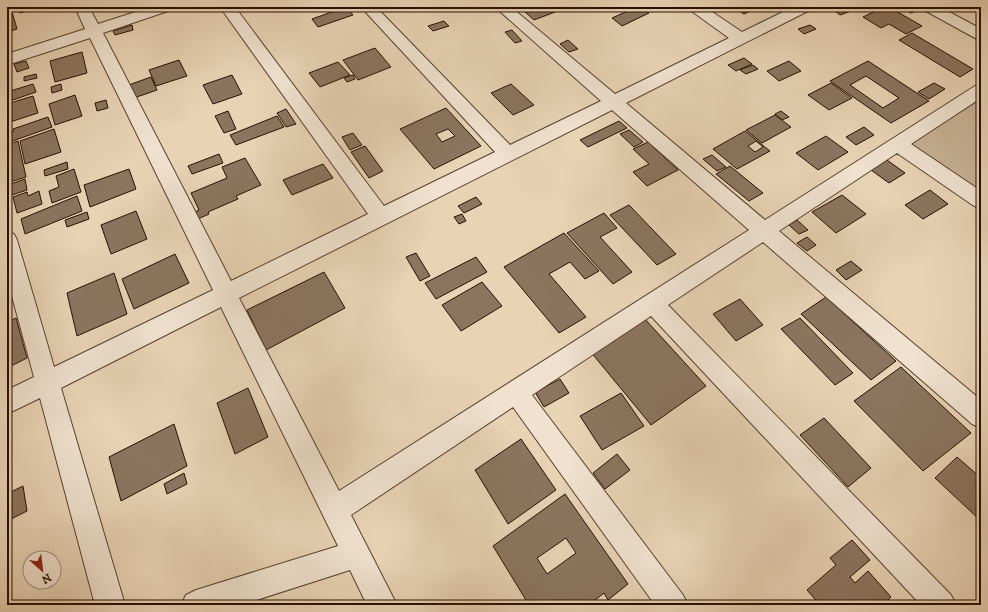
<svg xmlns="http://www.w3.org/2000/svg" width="988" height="612" viewBox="0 0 988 612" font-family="'IM FELL DW Pica',serif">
<rect width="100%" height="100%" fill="#e8d3b5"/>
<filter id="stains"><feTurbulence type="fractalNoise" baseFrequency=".005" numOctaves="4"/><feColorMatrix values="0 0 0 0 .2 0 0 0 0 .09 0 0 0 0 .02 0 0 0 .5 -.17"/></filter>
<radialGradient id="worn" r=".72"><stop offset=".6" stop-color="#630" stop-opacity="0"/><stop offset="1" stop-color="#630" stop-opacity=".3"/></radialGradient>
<polygon fill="#c7b296" stroke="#76614c" points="981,99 981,195 908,145"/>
<g fill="#8b755f" stroke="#261001" fill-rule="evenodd">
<polygon points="27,7 39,7 20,13 19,9"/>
<polygon points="253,7 270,7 256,11"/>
<polygon points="346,7 353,15 318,27 312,19"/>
<polygon points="540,7 549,7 555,12 534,20 525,12"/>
<polygon points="637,7 641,7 649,13 622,26 612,18"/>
<polygon points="645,7 665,7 652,12"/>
<polygon points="734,7 759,7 744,14"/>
<polygon points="845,7 851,11 840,15 835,11"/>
<polygon points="884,7 889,7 922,26 906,34 889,24 881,28 863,17"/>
<polygon points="900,7 914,7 918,10 911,13"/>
<polygon points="12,12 17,29 7,32 7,13"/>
<polygon points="444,21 449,26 433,31 428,26"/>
<polygon points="132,25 133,30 115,35 113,31"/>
<polygon points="810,25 816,29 804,34 798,29"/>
<polygon points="512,30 522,41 515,43 505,32"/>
<polygon points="912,33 973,69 960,77 899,40"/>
<polygon points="568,40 578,49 569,52 560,44"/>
<polygon points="375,48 391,67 358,80 343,60"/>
<polygon points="82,52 87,73 55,82 50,61"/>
<polygon points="744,58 752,64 736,71 728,65"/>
<polygon points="179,60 187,76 156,86 149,70"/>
<polygon points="26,61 29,68 17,72 14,64"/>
<polygon points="789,61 801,71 779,81 767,71"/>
<path d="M868,61l61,40 -38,22 -61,-42zM866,76l33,22 -16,10 -33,-23z"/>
<polygon points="338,62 350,75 320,87 309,73"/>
<polygon points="753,65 758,69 746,74 740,70"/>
<polygon points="36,74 37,78 24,81 24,77"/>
<polygon points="232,75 242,94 213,104 203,85"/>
<polygon points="353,75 355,79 347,82 344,78"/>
<polygon points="151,77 157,90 131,99 126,86"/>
<polygon points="831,83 852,98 829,110 808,95"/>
<polygon points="934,83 945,89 929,99 918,92"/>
<polygon points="33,84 36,92 7,102 7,92"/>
<polygon points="61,84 62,90 52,93 51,87"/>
<polygon points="511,84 534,105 513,115 491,93"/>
<polygon points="75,95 82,116 55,125 49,104"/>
<polygon points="33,96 38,113 7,123 7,104"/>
<polygon points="106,100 108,108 97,111 95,103"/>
<path d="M446,108l35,38 -47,23 -34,-40zM448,129l7,7 -13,6 -6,-8z"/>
<polygon points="286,109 296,124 286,127 277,113"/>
<polygon points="228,111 236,129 224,133 215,116"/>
<polygon points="781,111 789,117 782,120 775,114"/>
<polygon points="775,115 791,127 762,143 746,130"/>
<polygon points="277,116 284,127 236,145 230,135"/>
<polygon points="48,117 52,127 7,143 7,134 13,132 13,129"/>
<polygon points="619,121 627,128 588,147 580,140"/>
<polygon points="864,127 874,135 856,145 846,137"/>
<polygon points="54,129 61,152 25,164 20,141"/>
<polygon points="629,130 643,142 634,147 620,134"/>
<path d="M745,131l25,20 -33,18 -24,-20zM756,141l7,6 -8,5 -7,-6z"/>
<polygon points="353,133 362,145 350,150 342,137"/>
<polygon points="826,136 848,152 818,170 796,153"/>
<polygon points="18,141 26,177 7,183 7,145"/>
<polygon points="648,142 678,170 647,186 633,172 649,164 633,149"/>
<polygon points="365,146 383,171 369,178 351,152"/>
<polygon points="219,154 223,163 192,174 188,166"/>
<polygon points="712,155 726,167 717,171 703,159"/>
<polygon points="245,158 261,185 236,196 238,199 208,212 209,214 198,219 195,212 199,210 191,193 227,178 222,167"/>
<polygon points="887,160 905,173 889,183 871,170"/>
<polygon points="67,162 68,169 45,176 44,170"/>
<polygon points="323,164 333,178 292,195 283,180"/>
<polygon points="730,166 763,193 749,201 716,174"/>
<polygon points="74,169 81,192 52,203 49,191 59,187 56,176"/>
<polygon points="129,169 136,189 90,207 84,185"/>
<polygon points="25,179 27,190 9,196 8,185"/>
<polygon points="930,190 948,204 923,219 905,205"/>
<polygon points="39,191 42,204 17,213 13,197 27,192 28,196"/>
<polygon points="842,195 866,214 836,233 812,212"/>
<polygon points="77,196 82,211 25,234 21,219"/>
<polygon points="476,197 482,204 464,213 458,206"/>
<polygon points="629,205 676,254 657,265 610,215"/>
<polygon points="136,211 147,239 111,254 101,225"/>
<polygon points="87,212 89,219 67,227 65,220"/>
<polygon points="604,213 617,228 600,237 632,272 613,284 567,233"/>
<polygon points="462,214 466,221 459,224 454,217"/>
<polygon points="797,220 808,230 799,234 789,225"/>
<polygon points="564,233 599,271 585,279 570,262 549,274 586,317 559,333 504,267"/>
<polygon points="807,237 816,245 807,251 797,243"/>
<polygon points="416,253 430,276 420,281 406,257"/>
<polygon points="175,254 189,283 134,309 122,279"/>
<polygon points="476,257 487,272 436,299 425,283"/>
<polygon points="851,261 862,270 846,280 836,270"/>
<polygon points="324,272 345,308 266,350 247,310"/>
<polygon points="114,273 127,314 77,336 67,293"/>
<polygon points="482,282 502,306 461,331 442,305"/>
<polygon points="826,297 896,361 871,380 801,314"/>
<polygon points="740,299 763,325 736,341 713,314"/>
<polygon points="16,318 27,358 7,368 7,322"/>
<polygon points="644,318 706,386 651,425 590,351"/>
<polygon points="800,318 853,373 835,385 781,329"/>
<polygon points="901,367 971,433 923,471 854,401"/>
<polygon points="560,379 569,393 544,407 535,392"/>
<polygon points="248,388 268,437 235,454 217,403"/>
<polygon points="621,393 644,426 602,450 580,416"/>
<polygon points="824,418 871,468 848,487 800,435"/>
<polygon points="174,424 187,466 121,501 109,457"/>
<polygon points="521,439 556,490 508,524 475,470"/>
<polygon points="617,454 630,470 605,489 593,473"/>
<polygon points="957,457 981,478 980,520 935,478"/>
<polygon points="184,473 187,484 167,494 164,484"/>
<polygon points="23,486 27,511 7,521 7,494"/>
<path d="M565,494l63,90 -20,16 -4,-7 -15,12h-60l-36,-59zM566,538l10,15 -29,21 -10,-16z"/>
<polygon points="9,528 11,563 7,565 7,529"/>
<polygon points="852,540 870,560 850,577 855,583 868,571 891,597 883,605 820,605 807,590 836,565 830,558"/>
</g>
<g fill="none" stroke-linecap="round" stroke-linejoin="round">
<g stroke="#56412e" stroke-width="2">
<g id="minor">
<path d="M75,7h14l9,17 53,-17h22l-2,3 -68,23 128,248 137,-67 -148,-207h15l149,199 111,-54 -134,-145h15l134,138 91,-44 -106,-94h16l104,87 114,-56 -39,-28 -2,-3h17l37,25 51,-25h19l-2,3 -184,93 139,117 210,-134 6,-2v14l-70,46 70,47v17l-7,-2 -77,-53 -118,78 202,169v28l-9,-4 -209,-182 -95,63 283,290 5,10h-35l-270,-289 -119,79 151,200 5,10h-33l-142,-198 -162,108 46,90h-30l-17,-35 -109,35h-60l5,-10 10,-5 142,-44 -117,-239 -160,81 64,217h-30l-55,-207 -33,16v-24l27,-13 -27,-99v-46l7,2 3,6 37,127 159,-77 -123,-252 -83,27v-11l78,-25zM612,110l137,120 -410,261 -100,-193z"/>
<polygon points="922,7 940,7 981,29 981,40 975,38 924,10"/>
</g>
</g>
<use href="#minor" fill="#f0e2cf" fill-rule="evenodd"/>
</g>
<rect width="988" height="612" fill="none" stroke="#e8d3b5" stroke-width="24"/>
<rect x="8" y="8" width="972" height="596" fill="none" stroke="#261001" stroke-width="2"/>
<rect x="12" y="12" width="964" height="588" fill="none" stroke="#261001"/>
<g transform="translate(42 570) rotate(152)"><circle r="19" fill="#f0e2cf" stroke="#9f8e7d"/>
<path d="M0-3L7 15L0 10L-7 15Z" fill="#8f2418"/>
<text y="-6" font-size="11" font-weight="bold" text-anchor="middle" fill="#261001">N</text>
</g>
<rect width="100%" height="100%" filter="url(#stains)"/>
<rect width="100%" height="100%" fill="url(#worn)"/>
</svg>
